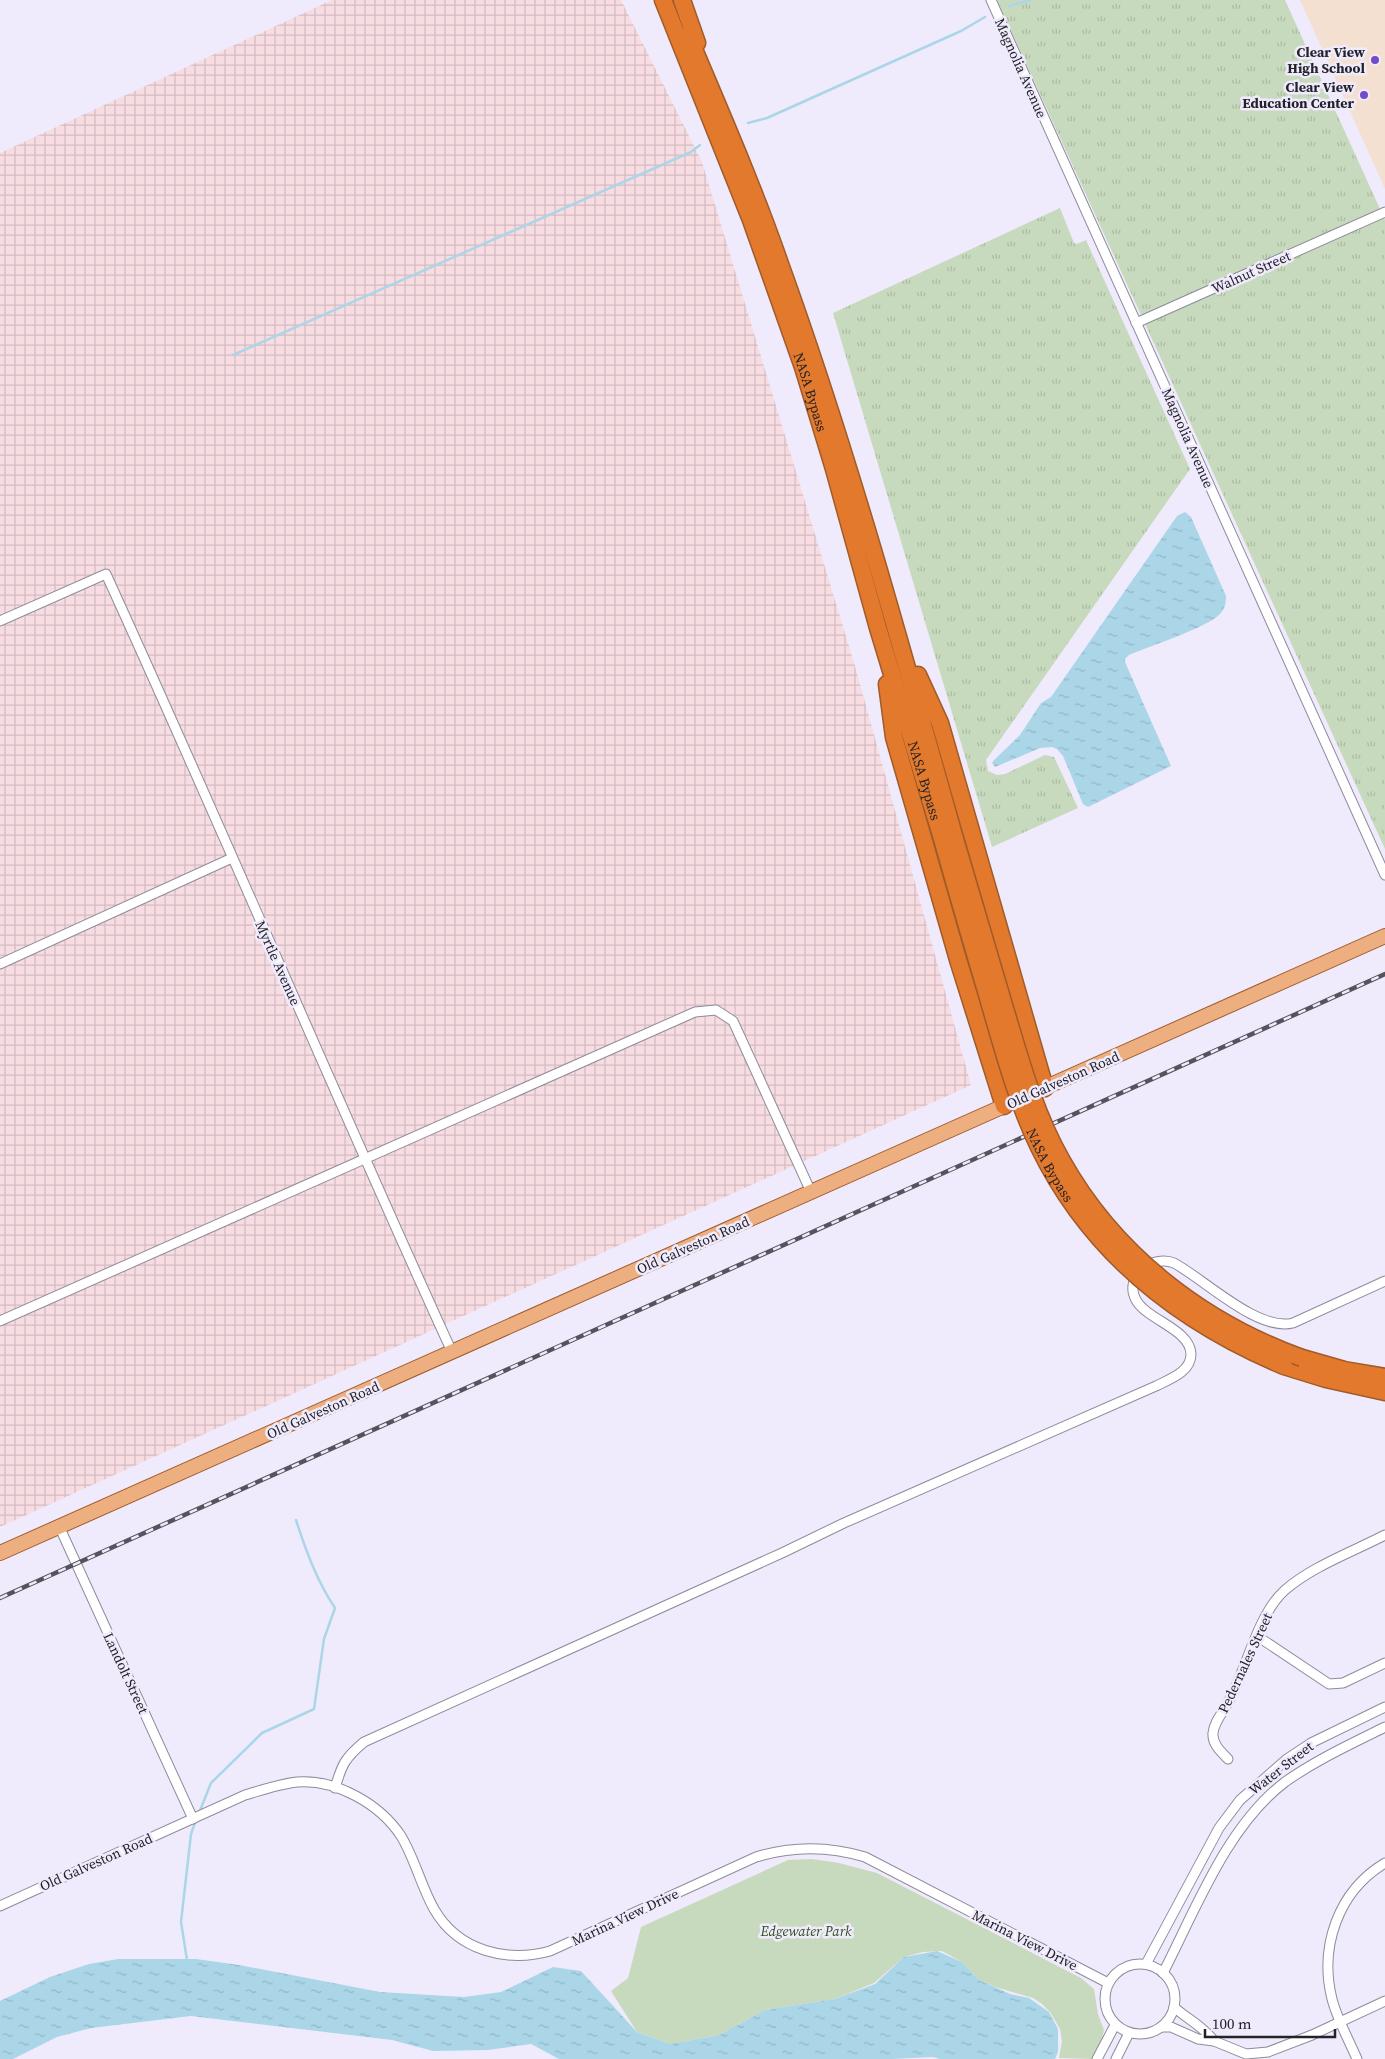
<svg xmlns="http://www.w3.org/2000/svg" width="1385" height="2059" viewBox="0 0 1385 2059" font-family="'Source Serif 4',serif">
<defs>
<pattern id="industrial-grid" width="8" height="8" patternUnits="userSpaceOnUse" patternTransform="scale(1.25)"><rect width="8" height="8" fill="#f7dce2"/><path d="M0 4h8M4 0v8" fill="none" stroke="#d3bcc2"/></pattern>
<pattern id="grass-tufts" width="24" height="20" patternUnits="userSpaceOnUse" patternTransform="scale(1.25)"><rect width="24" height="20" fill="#c8dabd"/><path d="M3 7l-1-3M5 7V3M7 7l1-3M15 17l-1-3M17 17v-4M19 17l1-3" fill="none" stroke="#acbba2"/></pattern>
<pattern id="water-ripples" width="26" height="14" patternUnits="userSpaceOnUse" patternTransform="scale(1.25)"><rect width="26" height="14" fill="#aad6e8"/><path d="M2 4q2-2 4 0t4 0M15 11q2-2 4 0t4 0" fill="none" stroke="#92b7c7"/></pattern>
</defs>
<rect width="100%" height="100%" fill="#efebfd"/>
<polygon fill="url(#industrial-grid)" points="332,0 621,0 702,162 855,666 971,1085 0,1527 0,153"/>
<polygon fill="#f4e0d1" points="1300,0 1385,0 1385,189"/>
<g fill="url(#grass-tufts)">
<polygon points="997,0 1285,0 1385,220 1385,849"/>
<polygon points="1060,208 1074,243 1077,244 1086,240 1190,469 986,760 988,771 997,775 1005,774 1045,755 1054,757 1078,808 992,847 833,313"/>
</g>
<polygon fill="#c8dabd" points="812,1859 839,1863 877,1873 1081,1978 1094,1989 1098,2014 1104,2030 1102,2039 1092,2059 1059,2058 1062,2041 1060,2029 1050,2012 1042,2004 1033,1998 995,1987 979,1980 962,1962 942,1951 923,1952 904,1957 874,1983 835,1999 765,2010 719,2035 670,2044 637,2032 611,1991 628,1978 641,1927 788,1860"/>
<g fill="url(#water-ripples)">
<path d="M1185,512l6,5 35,79c0,7 -1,13 -6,18 -12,13 -72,33 -91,41l-4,4v3l46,104 -83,41 -5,-3 -20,-48 -6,-7 -5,-2 -12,1 -45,19 -3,-4 2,-3 26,-25 21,-32 10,-6 126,-181z"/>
<polygon points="937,1951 962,1962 979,1980 1010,1994 1029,1998 1049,2012 1058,2029 1058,2052 1055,2059 940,2059 933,2057 892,2059 559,2059 531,2044 488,2050 433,2051 392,2040 191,2016 91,2028 57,2037 13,2059 0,2059 0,2001 50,1977 89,1964 118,1959 196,1959 239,1965 380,1992 464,1997 501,1992 553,1967 581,1971 637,2032 670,2044 719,2035 765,2010 835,1999 875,1984 904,1957"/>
</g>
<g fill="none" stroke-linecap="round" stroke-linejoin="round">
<g stroke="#aad6e8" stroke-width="2.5">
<polyline points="1009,6 1030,0"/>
<polyline points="748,123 767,118 961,31 985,17"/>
<polyline points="233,355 691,152 700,145"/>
<path d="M199,1813l12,-30 51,-50 52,-24 10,-70 11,-31c-18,-27 -29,-57 -39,-88"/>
<polyline points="187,1960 181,1922 191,1834 196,1820"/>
</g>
<g stroke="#8e8b9b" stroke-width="11">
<g id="minor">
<polyline points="991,0 1385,875"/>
<polyline points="1136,323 1385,212"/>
<path d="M0,621l106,-47c118,258 228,520 346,778"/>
<polyline points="0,964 232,858"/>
<polyline points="0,1321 695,1012 716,1010 733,1021 811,1192"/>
<polyline points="59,1526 193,1819"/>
<polyline points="1257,1636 1329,1684 1343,1683 1385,1663"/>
<path d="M1228,1759c-7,-7 -16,-15 -15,-26 1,-12 12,-23 17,-34 17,-32 28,-85 55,-109 28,-24 67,-38 100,-55"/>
<path d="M335,1788c7,-24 10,-30 29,-46l418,-189 62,-30 312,-137c14,-7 35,-14 35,-32 -1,-25 -44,-34 -55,-54 -13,-24 17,-46 38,-37 30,16 84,69 119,60l92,-42"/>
<path d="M0,1906l245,-111c17,-5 34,-11 52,-13 39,-3 83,22 104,54 14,23 20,50 33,73 24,42 73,54 116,42l206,-94c36,-11 73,-11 109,0l243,126"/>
<circle cx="1140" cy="1999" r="35"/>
<polyline points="1146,1964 1219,1828 1240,1800 1287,1759 1311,1743 1385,1707"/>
<path d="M1163,1973c33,-64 64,-147 122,-191 31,-22 66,-38 100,-55"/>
<path d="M1174,2007c13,12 29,19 40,34"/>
<polyline points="1161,2027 1171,2027 1198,2039 1214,2041 1246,2054 1268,2052 1312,2035 1385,2001"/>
<polyline points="1097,2059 1115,2025"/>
<polyline points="1116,2059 1129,2033"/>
<path d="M1357,2059c-8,-19 -20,-40 -25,-60 -13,-52 6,-108 53,-136"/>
</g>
</g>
<g stroke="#a05b2b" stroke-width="16">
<g id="primary">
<polyline points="1035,1092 1385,936"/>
<polyline points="0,1553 1013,1102"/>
</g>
</g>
<g stroke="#a05b2b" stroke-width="19">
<g id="motorway">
<path id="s1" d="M663,0l88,220 52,147 31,102 44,159 65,214"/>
<polyline points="682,0 697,43"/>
<path d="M688,35c32,76 65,151 92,229 68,188 121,382 175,575"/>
<polyline points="918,675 940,723 1045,1088"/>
<polyline points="887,684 894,737 959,963 1004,1106"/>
<polyline points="1302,1358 1344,1370 1385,1377"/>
<polyline points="1284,1366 1326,1379 1385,1392"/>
</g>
</g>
<use href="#minor" stroke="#fff" stroke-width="9"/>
<use href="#primary" stroke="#eeaf80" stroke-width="14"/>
<use href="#motorway" stroke="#e3792c" stroke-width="16"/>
<g stroke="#55545c" stroke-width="4.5">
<polyline id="rail" points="0,1598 1385,974"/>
</g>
<use href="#rail" stroke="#efebfd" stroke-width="2.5" stroke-dasharray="8" stroke-linecap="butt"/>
<g stroke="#a05b2b" stroke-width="19" stroke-linecap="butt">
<g id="motorway-bridge">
<path d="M955,839c16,55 33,111 49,166 16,53 30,107 58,156 52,93 140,161 240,197"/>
<path id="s2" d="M943,842c15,54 31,108 47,163 14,48 27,97 49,142 51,105 140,175 245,219"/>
</g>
</g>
<use href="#motorway-bridge" stroke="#e3792c" stroke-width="16"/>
</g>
<g fill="#734cc5" stroke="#efebfd" stroke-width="2">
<circle cx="1375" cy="60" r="5"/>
<circle cx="1364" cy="95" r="5"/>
</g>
<g text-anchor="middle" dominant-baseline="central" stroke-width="5" stroke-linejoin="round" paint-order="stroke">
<g font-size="14" font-weight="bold" fill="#232228" stroke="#efebfd" text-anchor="end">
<text x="1365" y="52">Clear View<tspan x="1365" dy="16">High School</tspan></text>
<text x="1354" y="87">Clear View<tspan x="1354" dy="16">Education Center</tspan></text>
</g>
<g font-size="14" fill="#232228" stroke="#efebfd">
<text transform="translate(1021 68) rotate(66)">Magnolia Avenue</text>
<text transform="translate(1251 272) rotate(-24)">Walnut Street</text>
<text stroke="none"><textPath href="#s1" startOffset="419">NASA Bypass</textPath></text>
<text transform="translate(1188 438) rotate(66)">Magnolia Avenue</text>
<text stroke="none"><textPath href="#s1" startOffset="824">NASA Bypass</textPath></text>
<text transform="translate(278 963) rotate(66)">Myrtle Avenue</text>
<text transform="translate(1063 1080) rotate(-24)">Old Galveston Road</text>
<text stroke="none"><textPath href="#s2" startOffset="341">NASA Bypass</textPath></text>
<text transform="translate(693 1245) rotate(-24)">Old Galveston Road</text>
<text transform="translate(323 1410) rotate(-24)">Old Galveston Road</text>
<text transform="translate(1245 1663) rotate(-65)">Pedernales Street</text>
<text transform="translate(126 1673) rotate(65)">Landolt Street</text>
<text transform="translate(1281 1768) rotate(-38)">Water Street</text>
<text transform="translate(96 1862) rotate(-24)">Old Galveston Road</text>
<text transform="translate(625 1917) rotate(-25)">Marina View Drive</text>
<text transform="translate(1025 1940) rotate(27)">Marina View Drive</text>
</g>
<g font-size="14" font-style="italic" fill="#314d1b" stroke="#efebfd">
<text x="806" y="1931">Edgewater Park</text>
</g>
</g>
<path d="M1205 2029v8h130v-8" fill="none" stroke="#232228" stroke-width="2.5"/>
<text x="1212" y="2029" font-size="15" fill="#232228" stroke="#efebfd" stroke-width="4" paint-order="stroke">100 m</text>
</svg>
